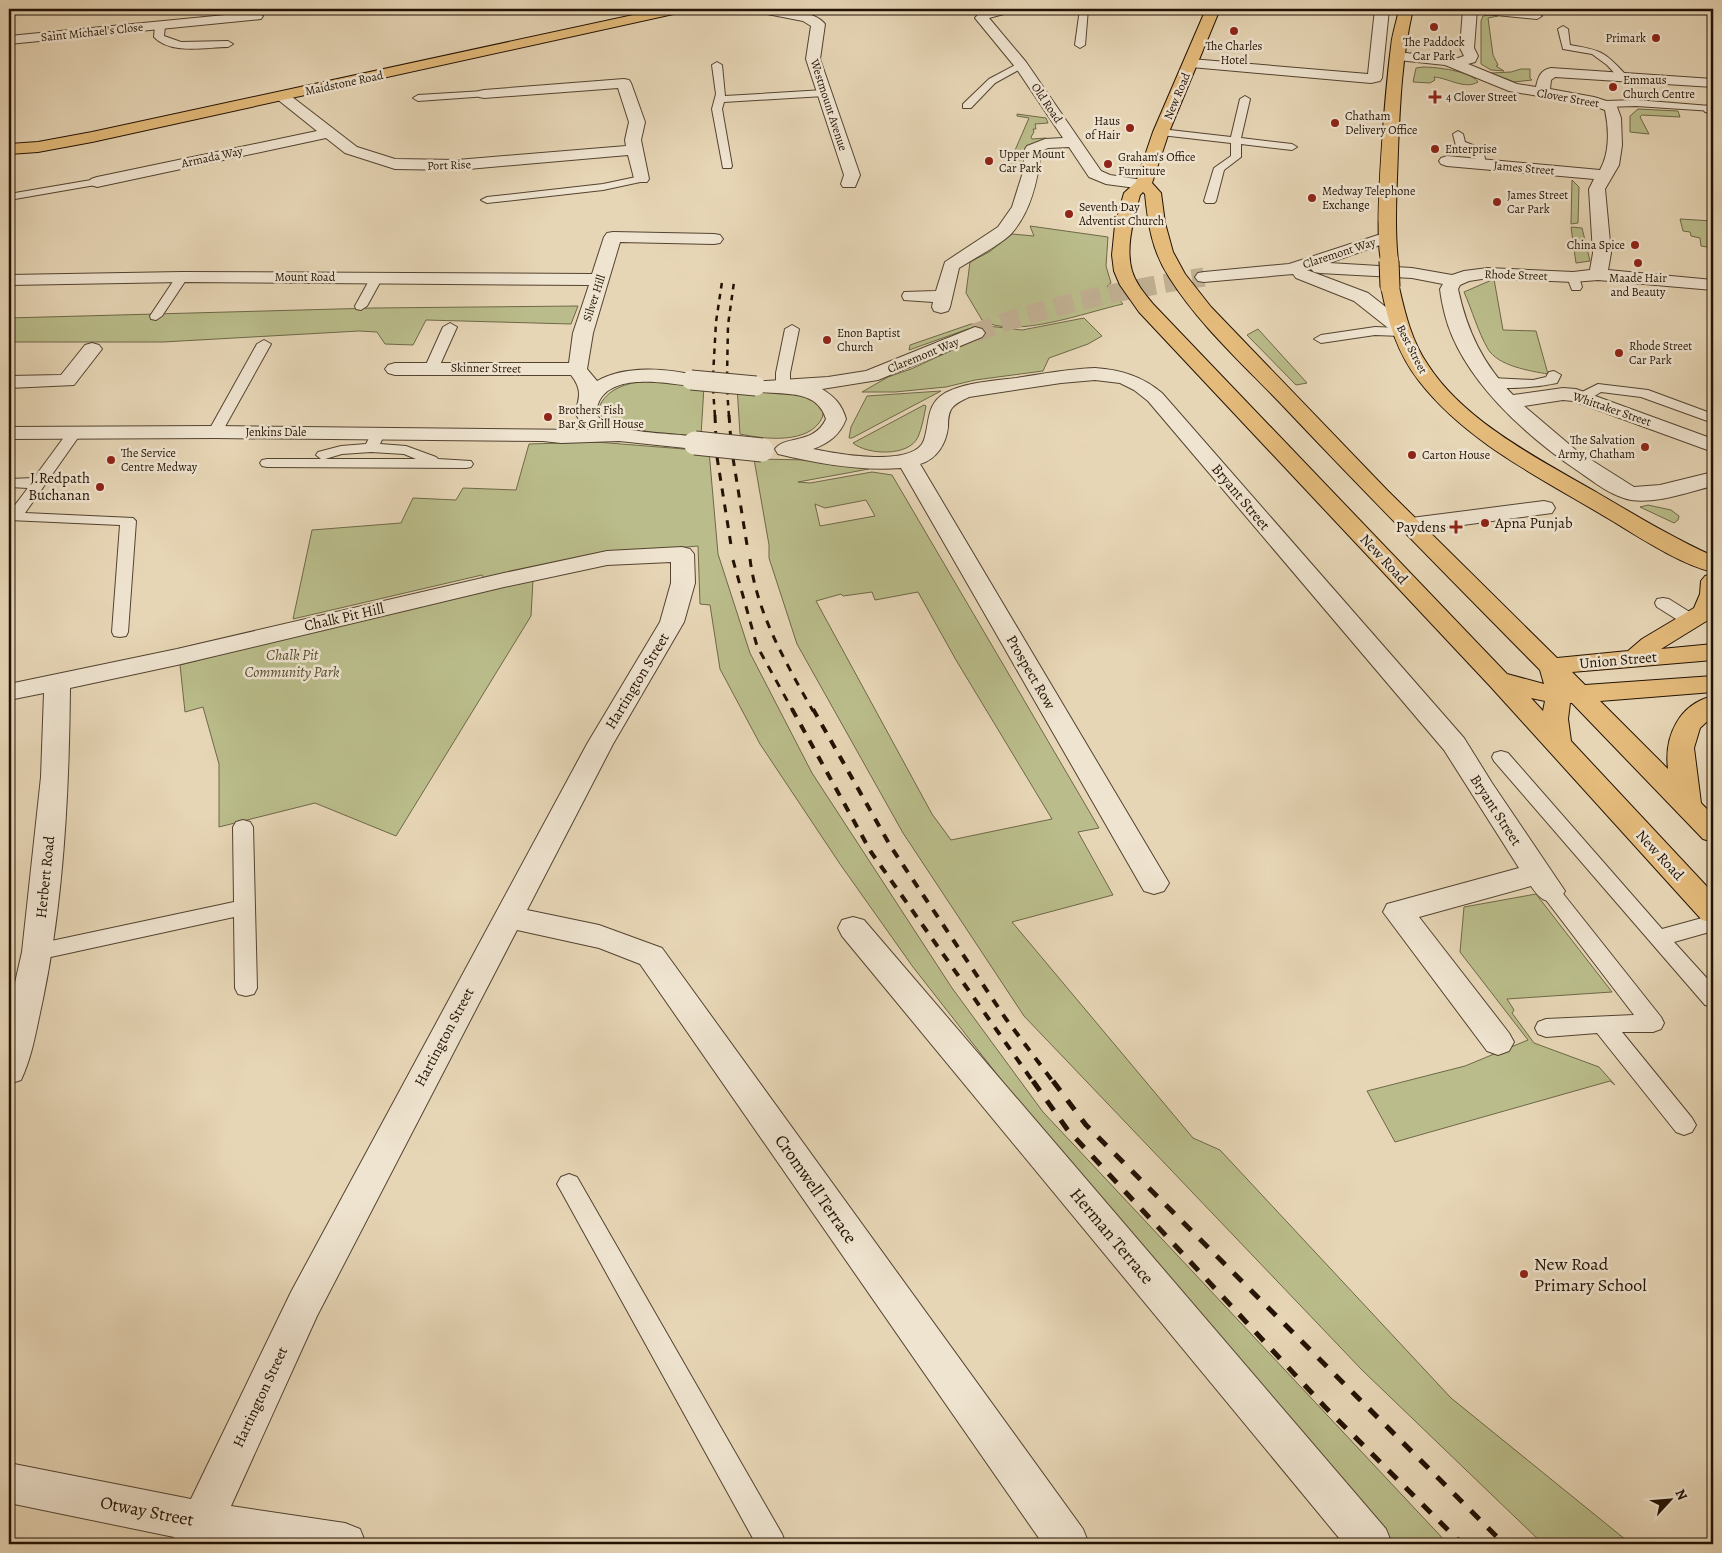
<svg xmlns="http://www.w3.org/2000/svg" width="1722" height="1553" viewBox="0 0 1722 1553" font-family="Alegreya,serif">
<rect width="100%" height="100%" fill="#e7d6b6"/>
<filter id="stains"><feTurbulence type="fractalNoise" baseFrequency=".004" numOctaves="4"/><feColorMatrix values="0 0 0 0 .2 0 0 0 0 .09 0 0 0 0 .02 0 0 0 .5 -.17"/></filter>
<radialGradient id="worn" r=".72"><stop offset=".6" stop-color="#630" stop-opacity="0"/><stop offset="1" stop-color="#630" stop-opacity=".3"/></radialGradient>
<g fill="#babd8b" stroke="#6e6848" fill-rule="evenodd">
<polygon points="1489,15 1498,16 1488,18 1493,55 1498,65 1496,66 1504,71 1491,70 1481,64 1481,21 1483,16"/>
<path d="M1423,67c13,0 48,4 55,15 -13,8 -30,-4 -44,-5l1,3 -5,3 -17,-1 3,-14z"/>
<polygon points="1521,69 1530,69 1530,78 1532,80 1514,82 1491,73 1511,72"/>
<polygon points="1638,109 1678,111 1680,117 1642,115 1640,117 1649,134 1630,132 1630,116"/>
<polygon points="1017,114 1046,118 1048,123 1035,124 1036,129 1033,129 1034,132 1031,137 1032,139 1046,138 1048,140 1032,144 1024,171 1009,167 1008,171 1006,171 1029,118 1017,116"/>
<polygon points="1572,180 1579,187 1578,223 1571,224"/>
<polygon points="1680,219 1713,221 1713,224 1708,226 1713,235 1713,248 1701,246 1700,238 1691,236 1690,232 1683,231"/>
<path d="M1030,226l78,11 -2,29 5,17 -4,3 16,18c-37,8 -109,36 -141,16l-16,-27 4,-31 19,-10 23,-18 22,2z"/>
<polygon points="1571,227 1582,228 1590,261 1576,263"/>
<path d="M1494,279l9,51 33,1 12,43c-18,-3 -50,-8 -60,-25 -10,-17 -16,-39 -24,-57z"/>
<polygon points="578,306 571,324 426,320 413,345 385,344 377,332 359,331 163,342 9,342 9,318 374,308"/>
<polygon points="1084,318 1102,336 1088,344 1049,358 1043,371 975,380 946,387 895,392 862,392 888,377 911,369 981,337 968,329 909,350 910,345 971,324 1022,330"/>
<polygon points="1258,329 1307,383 1296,385 1247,335"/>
<path d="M650,380l54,6 -3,50c-22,-2 -82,-2 -97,-17 -4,-4 -5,-9 -4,-14 10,-19 30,-22 50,-25z"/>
<path d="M737,386c25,3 62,1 82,19 4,3 5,8 3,13 -13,27 -59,21 -82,16z"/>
<polygon points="941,391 852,438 849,438 851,427 867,396"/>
<path d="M924,405l2,1c-2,10 -4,22 -8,31 -9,20 -51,18 -65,6z"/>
<polygon points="596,442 709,451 718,554 750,653 812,773 952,988 1043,1112 1448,1544 1385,1544 1333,1486 1010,1091 913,967 840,864 760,744 720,669 710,605 700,604 698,546 642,551 485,580 482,575 293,619 312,530 401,523 413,498 456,500 463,488 516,490 529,444"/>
<path d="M754,459l56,1 59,9 -71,13 12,1 62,-11 20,3 207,353 -21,4 35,63 -101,27 181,216 27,12 231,248 180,146h-88l-181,-174 -338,-354 -121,-183 -106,-189 -28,-86v-13zM866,500l9,16 -55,10 -5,-22 10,4zM872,592l3,8 43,-8 38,68 96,159 -101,21 -19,-26 -116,-213 25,-7 2,2z"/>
<polygon points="1648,505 1671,510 1679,516 1678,520 1674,523 1640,507"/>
<polygon points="504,580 533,580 531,616 396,836 315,803 219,827 219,764 203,707 185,712 180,665"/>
<polygon points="1536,894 1612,992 1507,999 1514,1010 1512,1013 1534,1043 1599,1067 1615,1085 1610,1081 1395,1142 1367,1091 1465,1066 1528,1040 1460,952 1464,907"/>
</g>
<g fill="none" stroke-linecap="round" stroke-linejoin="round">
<path stroke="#c0af92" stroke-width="19" stroke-dasharray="19 9" stroke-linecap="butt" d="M975,333c74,-28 151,-44 229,-56"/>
<g stroke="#534330" stroke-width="2">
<g id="lane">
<polygon points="1080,9 1088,9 1085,45 1080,48 1075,45"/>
<polygon points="1462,9 1491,9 1537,13 1542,16 1537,19 1466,12"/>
<path d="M160,23l5,3 -1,10 17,6 47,-1 5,3 -5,3c-22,0 -57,8 -74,-10l1,-11z"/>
<path d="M1563,26l5,3 2,16c30,5 34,6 55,29v4h-6l-12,-13 -15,-11 -29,-5 -5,-20z"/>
<polygon points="717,62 722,65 725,96 824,90 829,93 824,96 724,102 722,109 732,166 731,168 723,168 712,109 716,94 712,65"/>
<polygon points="1021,62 1026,65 1024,67 995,83 971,108 963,108 963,104 989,79"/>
<polygon points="484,91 489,94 488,96 418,101 413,98 418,95"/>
<polygon points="1245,96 1250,99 1241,138 1292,144 1297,147 1292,150 1241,144 1241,157 1224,170 1216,201 1214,203 1206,203 1204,201 1214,168 1231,156 1231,143 1161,135 1156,132 1161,129 1231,137 1240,99"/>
<polygon points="1636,100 1710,106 1713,107 1713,111 1636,106 1605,107 1600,104 1605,101"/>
<polygon points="1458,131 1463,134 1465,142 1483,149 1486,164 1485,166 1477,166 1474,153 1456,146 1453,134"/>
<polygon points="641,176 647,179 645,181 603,190 487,203 481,200 487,197 603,184"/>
<polygon points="97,179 101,180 103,182 101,184 9,200 9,194"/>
<polygon points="182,273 188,277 162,316 156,320 151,319 150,316 178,274"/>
<polygon points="377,273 383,277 367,306 361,310 356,309 355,306 371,277"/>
<polygon points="1573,273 1579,277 1582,287 1580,290 1572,290 1567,277"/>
<polygon points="450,323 457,327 439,367 437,370 427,370 425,367 443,327"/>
<polygon points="792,325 799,329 790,373 790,386 783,390 776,386 776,373 785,329"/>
<polygon points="1375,327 1401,328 1408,332 1401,336 1375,335 1321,343 1314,339 1321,335"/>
<polygon points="264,340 271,344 222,432 220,435 210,435 208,432 257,344"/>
<path d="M1554,371l7,4 -4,8c-14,3 -62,10 -72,-1l7,-4 41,2 13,-3 3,-5z"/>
<polygon points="1598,384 1648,390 1713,414 1713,423 1641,397 1601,392 1588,400 1578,400 1576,397 1578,394"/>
<polygon points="75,428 80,429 82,432 25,513 133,518 136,521 128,632 126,636 120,637 114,636 112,632 120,525 9,520 9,513 28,488 9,487 9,479 34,478 70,429"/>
<path d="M378,429l5,1 2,3 -5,11 26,2 30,11 2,2 33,2 2,3 -2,3 -5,1 -199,-1 -5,-1 -2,-3 2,-3 5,-1h54l-5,-4 2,-3 23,-6 25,-2 7,-14zM371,452l33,2 12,5h-91l17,-5z"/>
<polygon points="1663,598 1669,599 1696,616 1698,620 1696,624 1684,624 1657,607 1655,603 1657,599"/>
<polygon points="1501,751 1508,753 1662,929 1713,915 1713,931 1674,942 1713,985 1713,1007 1705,1005 1494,761 1492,757 1494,753"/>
<polygon points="243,820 250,822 253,827 257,988 254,994 246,996 238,994 235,988 234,917 37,960 30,958 27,952 30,946 37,944 234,902 233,827 236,822"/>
<polygon points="1550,884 1557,886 1661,1017 1664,1023 1661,1029 1653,1032 1622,1032 1692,1118 1696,1125 1692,1132 1684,1135 1676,1132 1597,1033 1546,1037 1538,1034 1535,1028 1538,1022 1546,1019 1634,1015 1543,896 1540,891 1543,886"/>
<polygon points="569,1174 577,1177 782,1534 786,1544 756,1544 561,1191 557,1184 561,1177"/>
</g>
</g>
<g stroke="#534330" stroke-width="2">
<g id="street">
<polygon points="9,9 53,9 46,13 9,14"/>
<path d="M756,9c18,0 56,-1 69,15l-5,35 40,116 -5,12h-12l-2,-3 3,-9 -38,-116 5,-33 -8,-5 -46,-9z"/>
<path d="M988,9h24l-1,3 -22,6 37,44 75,109 9,4 39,6 2,3 -2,3 -6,2 -37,-5 -17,-7 -20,-30 -21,1 -7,3c-3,29 -10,61 -30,83 -11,11 -38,25 -52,34l-9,39 -2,4 -7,2 -7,-2 -2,-4 1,-5 -29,-2 -2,-4 2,-4 32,-1 9,-29 53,-35 14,-20 11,-35 2,-23 2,-3 18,-7 18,-1 -47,-70 -41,-50 7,-8z"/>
<polygon points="1375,9 1389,9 1382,78 1380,81 1371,83 1191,67 1186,66 1184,63 1186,60 1191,59 1368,74"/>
<path d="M1463,9h14l-3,39 4,8 -3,6 -7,2 49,20 19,3c2,-9 4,-17 15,-19l162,11v8l-158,-10 -4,3 -1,9 44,8 22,7 5,14 1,27 -3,20 -14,24 6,64 -3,17 105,10v10l-115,-10 -25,2 -85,-4 -19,3 -9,4 -2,4c9,42 25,75 55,106l50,-7 13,1 137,50v13l-140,-51 -10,-1 -39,6 53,45 57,36 26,-2 53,-13v14c-25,6 -56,18 -82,14 -20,-4 -37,-18 -53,-29 -52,-35 -117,-93 -133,-156 -2,-8 -4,-17 -5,-26l3,-5 -31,-6 -92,-5 -6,-1 -3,-3 -4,1 61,23 38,30 3,4 -3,4 -7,2 -7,-2 -38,-30 -58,-23 -3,-4 -89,8 -6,-1 -3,-4 3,-4 6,-1 85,-8 89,-29 15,1 3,4 -3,4 -13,1 -51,18 83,5 40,7 12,-4 24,-3 85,4 17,-2 3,-17 -4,-64 5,-10 -147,-13 -6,-2 -2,-3 2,-3 6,-2 153,14c10,-17 9,-42 5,-60l-14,-5 -82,-14 -64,-26 -47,-5 -7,-4 7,-4 57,7 9,-3 -4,-8z"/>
<polygon points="256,12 263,16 261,19 9,44 9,36"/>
<polygon points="624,79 629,80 631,83 645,122 641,140 649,179 647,182 635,182 628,155 457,170 395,169 345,153 326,138 97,187 91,185 89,182 91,179 97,177 317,131 277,99 275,96 277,93 287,93 357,147 395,159 457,160 626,146 625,140 629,122 618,88 484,98 479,97 477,94 479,91 484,90"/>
<polygon points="1710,105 1713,105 1713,114 1705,112 1703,109 1705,106"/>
<path d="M613,232l101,2 6,1 3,4 -3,4 -6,1 -94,-2 -27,91 -6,36 10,12c28,-16 70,-13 101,-5l3,4 -3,4c-10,3 -20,0 -31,-1 -20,-2 -53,-4 -66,15 -3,4 -4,10 -6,15 14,23 82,19 108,25l3,5 -3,5 -8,1 -76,-8 -58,2 -18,-2 -328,-3 -206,1v-12l206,-1 374,4 -5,-3 -9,-14c5,-16 7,-24 -4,-38h-176l-7,-2 -3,-4 3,-4 7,-2h174l4,-30 16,-48 -407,-3 -173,3v-10l173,-3 410,2 12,-37 3,-4z"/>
<path d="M975,327l7,2 3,4 -3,4 -104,43 -56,9c13,8 20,16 24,30 -6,16 -17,24 -33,30 24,5 101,19 111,-9 6,-18 2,-36 21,-47 21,-11 48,-12 71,-15 26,-4 52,-9 79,-10 26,2 47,8 67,25l302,345 28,45 73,108 -5,8c-15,5 -20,0 -29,-13l-112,31 90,116 5,9 -5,9 -11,4 -11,-4 -104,-139 4,-8 132,-36 -75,-118 -296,-349 -14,-11 -14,-7 -25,-3 -34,3 -92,14c-6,3 -13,6 -17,11 -4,5 -4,13 -4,19 -2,17 -11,32 -28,37l249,419 -5,8 -10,3 -10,-3 -243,-423c-41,3 -82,-4 -123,-14l-3,-5c10,-14 39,-4 51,-30 -10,-34 -51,-22 -77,-29l-3,-4 3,-4 79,-5 38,-6z"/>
<polygon points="92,343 99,345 102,349 74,385 9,388 9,376 61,375 85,345"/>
<polygon points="1544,501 1552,503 1555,508 1552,513 1411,532 1403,530 1400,525 1403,520 1411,518"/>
<path d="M682,547l8,2 4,5 1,29 -11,39 -71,122 -86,166 72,15 63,23 421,581 6,15h-46l-403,-580 -41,-16 -82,-18 -200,386 -86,190 114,17 15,6 6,15h-195l3,-7 -165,-34v-40l182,36 100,-207 296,-548 73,-122 11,-39v-21l-64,3 -103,22 -327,78 -107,23c-1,103 -6,209 -27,311 -6,26 -10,56 -22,81l-12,4v-75l13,-57 19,-175 3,-84 -35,7v-16l168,-35 327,-76 103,-22z"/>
<polygon points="853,917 864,920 1386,1529 1392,1544 1344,1544 842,936 838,928 842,920"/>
</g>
</g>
<g stroke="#221204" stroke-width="2">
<g id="primary">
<polygon points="661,9 685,9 678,13 92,142 38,152 9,154 9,144 38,142 92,132"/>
<path d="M1206,9h14l-51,123 -17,51 9,10 4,30 8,29 12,22 26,33 176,183 170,168 71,-7 14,-12 52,-31 6,-14 1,-13 4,-5 8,-2v43l-52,32 52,-5v16l-141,12 13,13 128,-9v16l-113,9 68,68c-4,-33 11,-65 45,-73v20l-13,12 -6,20 7,55 12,12v27l-10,-3 -131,-136h-2l-2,16 3,22 142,152v30l-11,-3 -212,-234 -351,-374 -19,-27 -6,-14 -2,-16 3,-30 9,-32 12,-11 17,-50zM1143,192l2,2c3,30 7,57 24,83 30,48 76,89 115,130 84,89 170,176 256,263l4,14 -37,-10 -354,-370c-8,-10 -17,-20 -21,-33 -7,-24 2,-53 8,-76zM1531,698l14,3 -2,10z"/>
<path d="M1399,9h14c-11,47 -13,93 -15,141 -1,37 -4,74 0,111l-3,4 -6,1 -6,-1c-12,-17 4,-188 8,-218 1,-13 6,-26 8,-38z"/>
<path d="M1390,282l6,1 3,4c6,27 13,55 29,78 37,57 111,94 168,127 39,23 77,46 117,64v16c-32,-7 -76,-36 -104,-53 -66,-40 -142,-76 -190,-138 -22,-28 -31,-60 -38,-94l3,-4z"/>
</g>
</g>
<use href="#lane" fill="#efe4d0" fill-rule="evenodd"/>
<use href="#street" fill="#efe4d0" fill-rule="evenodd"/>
<use href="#primary" fill="#e4bb7b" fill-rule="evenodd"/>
<g stroke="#221204" stroke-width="2.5" stroke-dasharray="5.5 5.5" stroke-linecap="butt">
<polyline points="713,376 716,322 722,282"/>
<polyline points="727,377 728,325 734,282"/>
<polyline points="713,388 715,417"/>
<polyline points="727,389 729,417"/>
</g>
<g stroke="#221204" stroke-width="3" stroke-dasharray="8 8" stroke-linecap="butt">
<polyline points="715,415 716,440"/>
<polyline points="729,415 731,442"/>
<polyline points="717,457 731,545"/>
<polyline points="733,458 747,545"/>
<path d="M750,559c7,55 36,104 63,152"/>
<polyline points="733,560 757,646 793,711"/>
</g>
<g stroke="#221204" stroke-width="4" stroke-dasharray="9 9" stroke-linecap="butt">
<polyline points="792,709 871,852 1034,1083"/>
<polyline points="813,709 891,847 1006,1019 1054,1083"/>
</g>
<g stroke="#221204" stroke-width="5" stroke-dasharray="12 12" stroke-linecap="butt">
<polyline points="1033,1081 1067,1129 1325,1407 1462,1544"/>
<polyline points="1053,1081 1086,1125 1504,1544"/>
</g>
<g stroke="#534330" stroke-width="21" stroke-linecap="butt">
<polyline id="street-bridge-far1" points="691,380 756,386"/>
</g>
<g stroke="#534330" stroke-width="25" stroke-linecap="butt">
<polyline id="street-bridge" points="695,443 762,450"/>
</g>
<g stroke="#221204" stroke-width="21" stroke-linecap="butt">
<polyline id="primary-bridge" points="1389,261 1390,287"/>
</g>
<use href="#street-bridge-far1" stroke="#efe4d0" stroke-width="19"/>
<use href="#street-bridge" stroke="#efe4d0" stroke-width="23"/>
<use href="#primary-bridge" stroke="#e4bb7b" stroke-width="19"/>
</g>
<g fill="#8f2418" stroke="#efe4d0" stroke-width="2">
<circle cx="1434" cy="27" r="5"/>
<circle cx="1234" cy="31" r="5"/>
<circle cx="1656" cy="38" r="5"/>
<circle cx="1613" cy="87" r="5"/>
<path d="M1432.5 89.5h5v5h5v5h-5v5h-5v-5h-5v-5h5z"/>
<circle cx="1335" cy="123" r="5"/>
<circle cx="1130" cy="128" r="5"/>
<circle cx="1435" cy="149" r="5"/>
<circle cx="989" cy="161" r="5"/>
<circle cx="1108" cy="164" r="5"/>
<circle cx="1312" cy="198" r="5"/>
<circle cx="1497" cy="202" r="5"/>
<circle cx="1069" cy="214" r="5"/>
<circle cx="1635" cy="245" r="5"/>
<circle cx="1638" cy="263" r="5"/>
<circle cx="827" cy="340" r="5"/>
<circle cx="1619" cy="353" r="5"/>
<circle cx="548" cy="417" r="5"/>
<circle cx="1645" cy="447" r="5"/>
<circle cx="1412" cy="455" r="5"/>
<circle cx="111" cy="460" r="5"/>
<circle cx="100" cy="487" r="5"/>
<circle cx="1485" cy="523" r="5"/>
<path d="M1453.5 519.5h5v5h5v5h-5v5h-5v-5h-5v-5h5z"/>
<circle cx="1524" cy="1274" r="5"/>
</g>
<g text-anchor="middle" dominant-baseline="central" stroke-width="5" stroke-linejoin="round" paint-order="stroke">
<g font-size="12" fill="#221204" stroke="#efe4d0">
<text transform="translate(92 32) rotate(-6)">Saint Michael's Close</text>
<text transform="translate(344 83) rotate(-12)">Maidstone Road</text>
<text transform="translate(1177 96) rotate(-67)">New Road</text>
<text transform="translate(1568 98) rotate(10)">Clover Street</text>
<text transform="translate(1047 103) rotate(56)">Old Road</text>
<text transform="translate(829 105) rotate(72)">Westmount Avenue</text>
<text transform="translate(212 157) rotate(-12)">Armada Way</text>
<text transform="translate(449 165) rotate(-2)">Port Rise</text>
<text transform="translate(1524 168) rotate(5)">James Street</text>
<text transform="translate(1339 253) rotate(-18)">Claremont Way</text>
<text transform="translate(1516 275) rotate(2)">Rhode Street</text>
<text x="305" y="277">Mount Road</text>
<text transform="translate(594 298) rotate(-72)">Silver Hill</text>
<text transform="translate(1412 349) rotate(63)">Best Street</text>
<text transform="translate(923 355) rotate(-22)">Claremont Way</text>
<text transform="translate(486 368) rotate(1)">Skinner Street</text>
<text transform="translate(1612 409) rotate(19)">Whittaker Street</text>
<text x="276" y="432">Jenkins Dale</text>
</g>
<g font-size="12" fill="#221204" stroke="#efe4d0" text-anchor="start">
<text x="1646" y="38" text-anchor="end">Primark</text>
<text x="1434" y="42" text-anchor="middle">The Paddock<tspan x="1434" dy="14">Car Park</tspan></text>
<text x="1234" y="46" text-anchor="middle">The Charles<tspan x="1234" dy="14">Hotel</tspan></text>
<text x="1623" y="80">Emmaus<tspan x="1623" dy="14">Church Centre</tspan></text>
<text x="1446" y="97">4 Clover Street</text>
<text x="1345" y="116">Chatham<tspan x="1345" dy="14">Delivery Office</tspan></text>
<text x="1120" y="121" text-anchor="end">Haus<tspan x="1120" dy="14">of Hair</tspan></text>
<text x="1445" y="149">Enterprise</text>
<text x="999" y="154">Upper Mount<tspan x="999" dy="14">Car Park</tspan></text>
<text x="1118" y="157">Graham's Office<tspan x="1118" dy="14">Furniture</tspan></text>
<text x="1322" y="191">Medway Telephone<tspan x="1322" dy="14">Exchange</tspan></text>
<text x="1507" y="195">James Street<tspan x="1507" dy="14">Car Park</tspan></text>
<text x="1079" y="207">Seventh Day<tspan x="1079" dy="14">Adventist Church</tspan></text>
<text x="1625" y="245" text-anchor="end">China Spice</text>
<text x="1638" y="278" text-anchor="middle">Maade Hair<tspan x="1638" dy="14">and Beauty</tspan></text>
<text x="837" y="333">Enon Baptist<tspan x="837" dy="14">Church</tspan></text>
<text x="1629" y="346">Rhode Street<tspan x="1629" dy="14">Car Park</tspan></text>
<text x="558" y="410">Brothers Fish<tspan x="558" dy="14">Bar &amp; Grill House</tspan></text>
<text x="1635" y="440" text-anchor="end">The Salvation<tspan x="1635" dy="14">Army, Chatham</tspan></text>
<text x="121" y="453">The Service<tspan x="121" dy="14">Centre Medway</tspan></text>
<text x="1422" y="455">Carton House</text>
</g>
<g font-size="15" fill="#221204" stroke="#efe4d0" text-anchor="end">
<text x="90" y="478">J.Redpath<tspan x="90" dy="17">Buchanan</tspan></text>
<text x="1495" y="523" text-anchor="start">Apna Punjab</text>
<text x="1446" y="527">Paydens</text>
</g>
<g font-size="15" fill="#221204" stroke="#efe4d0">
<text transform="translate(1241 497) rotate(50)">Bryant Street</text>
<text transform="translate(1384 559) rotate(47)">New Road</text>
<text transform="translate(344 617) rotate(-13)">Chalk Pit Hill</text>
<text transform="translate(1618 660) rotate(-5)">Union Street</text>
<text transform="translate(1031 672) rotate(60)">Prospect Row</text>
<text transform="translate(637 681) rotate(-59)">Hartington Street</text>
<text transform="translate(1496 810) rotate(57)">Bryant Street</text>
<text transform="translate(1660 855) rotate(47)">New Road</text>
<text transform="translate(45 877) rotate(-84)">Herbert Road</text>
<text transform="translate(444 1037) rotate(-62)">Hartington Street</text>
<text transform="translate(260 1397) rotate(-65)">Hartington Street</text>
</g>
<g font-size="15" font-style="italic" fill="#574e33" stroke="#efe4d0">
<text x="292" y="655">Chalk Pit<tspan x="292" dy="17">Community Park</tspan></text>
</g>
<g font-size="18" fill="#221204" stroke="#efe4d0">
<text transform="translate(816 1189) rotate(55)">Cromwell Terrace</text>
<text transform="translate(1112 1236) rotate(50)">Herman Terrace</text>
<text transform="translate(147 1511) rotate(11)">Otway Street</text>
</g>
<g font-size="18" fill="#221204" stroke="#efe4d0" text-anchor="start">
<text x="1534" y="1264">New Road<tspan x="1534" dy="21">Primary School</tspan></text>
</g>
</g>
<rect width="1722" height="1553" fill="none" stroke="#e7d6b6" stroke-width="30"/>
<rect x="10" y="10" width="1702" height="1533" fill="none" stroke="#221204" stroke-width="2.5"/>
<rect x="15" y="15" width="1692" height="1523" fill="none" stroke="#221204"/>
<g transform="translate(1670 1500) rotate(64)" stroke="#efe4d0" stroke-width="4" paint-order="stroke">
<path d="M0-4L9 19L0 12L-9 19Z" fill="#221204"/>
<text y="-8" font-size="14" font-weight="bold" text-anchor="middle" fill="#221204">N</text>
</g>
<rect width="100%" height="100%" filter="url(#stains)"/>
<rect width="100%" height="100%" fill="url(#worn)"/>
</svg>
